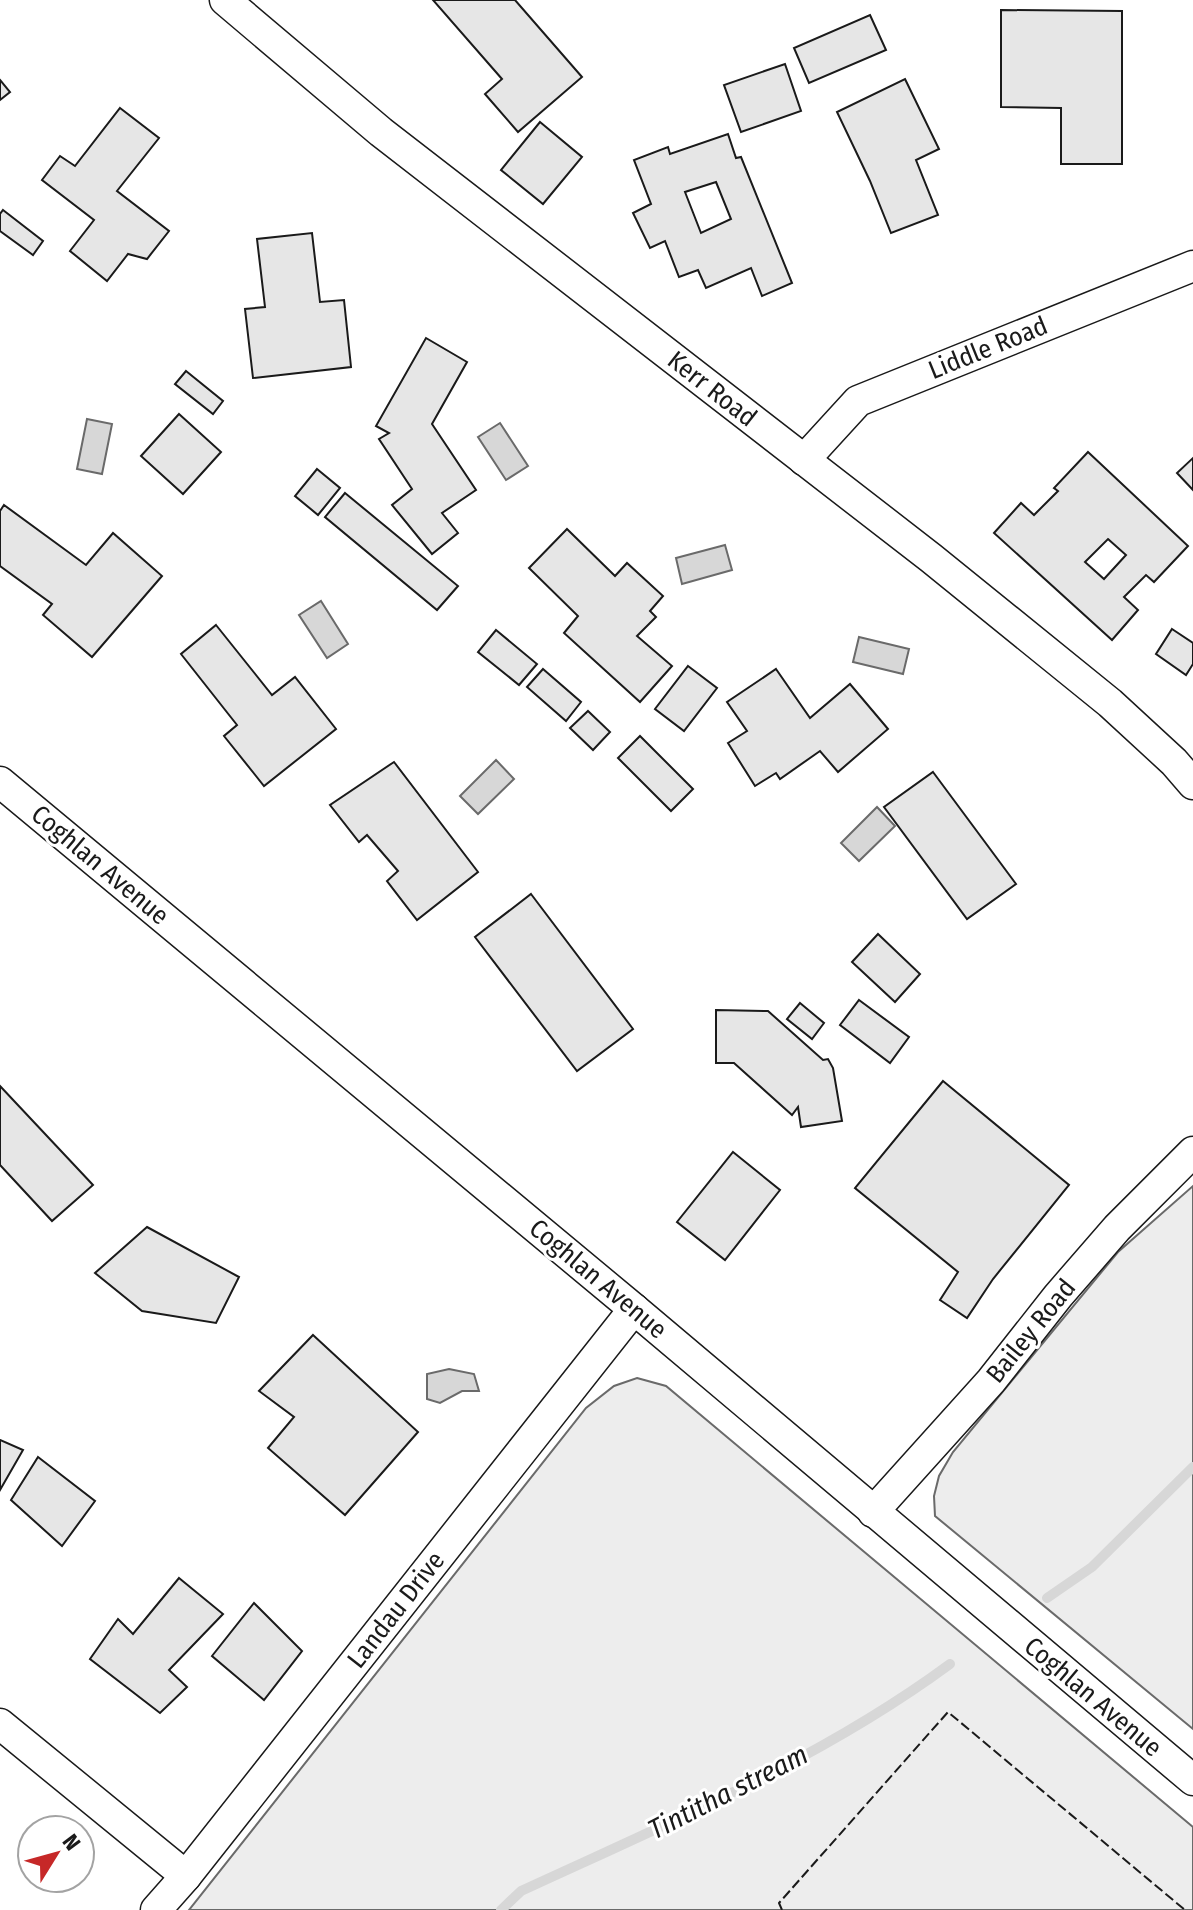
<svg xmlns="http://www.w3.org/2000/svg" width="1193" height="1910" viewBox="0 0 1193 1910" font-family="'Fira Sans Condensed',sans-serif">
<rect width="100%" height="100%" fill="#fff"/>
<g fill="#ededed" stroke="#6a6a6a" stroke-width="2">
<polygon points="1193,1186 1193,1729 935,1516 934,1496 939,1476 953,1452 1118,1252"/>
<polygon points="637,1378 666,1386 1193,1827 1193,1910 189,1910 586,1408 614,1386"/>
</g>
<g fill="#d7d7d7" stroke="#6a6a6a" stroke-width="2">
<polygon points="87,419 112,424 102,474 77,469"/>
<polygon points="500,423 528,466 506,480 478,437"/>
<polygon points="725,545 732,570 682,584 676,558"/>
<polygon points="321,601 348,644 327,658 299,615"/>
<polygon points="859,637 909,649 903,674 853,662"/>
<polygon points="496,760 514,779 478,814 460,796"/>
<polygon points="877,807 895,826 859,861 841,843"/>
<polygon points="449,1369 474,1374 479,1391 462,1391 440,1403 427,1399 427,1374"/>
</g>
<g fill="none" stroke-linecap="round" stroke-linejoin="round">
<g stroke="#d7d7d7" stroke-width="10">
<polyline points="1047,1598 1092,1567 1193,1467"/>
<path d="M501,1910l20,-19c147,-68 299,-131 429,-227"/>
</g>
</g>
<g fill="#e6e6e6" stroke="#1a1a1a" stroke-width="2" fill-rule="evenodd">
<polygon points="433,0 515,0 582,77 518,132 485,94 502,79"/>
<polygon points="1001,10 1122,11 1122,164 1061,164 1061,108 1001,107"/>
<polygon points="870,15 886,50 809,83 794,48"/>
<polygon points="785,64 801,111 741,132 724,85"/>
<polygon points="905,79 939,149 916,160 938,215 891,233 870,181 837,112"/>
<polygon points="0,80 10,92 0,100"/>
<polygon points="120,108 159,138 117,191 169,231 147,259 128,254 107,281 70,251 94,220 42,180 60,156 75,166"/>
<polygon points="540,122 582,157 543,204 501,170"/>
<path d="M728,134l8,24 5,-1 51,126 -30,13 -11,-28 -45,20 -8,-18 -19,7 -14,-36 -15,7 -17,-35 18,-9 -17,-44 34,-13 2,7zM716,182l15,37 -30,14 -16,-41z"/>
<polygon points="3,210 43,241 33,255 0,231 0,214"/>
<polygon points="312,233 320,302 344,300 351,367 253,378 245,309 265,307 257,239"/>
<polygon points="426,338 467,362 432,424 476,490 442,513 458,533 432,554 392,505 412,489 379,439 389,433 376,426"/>
<polygon points="186,371 223,401 213,414 175,384"/>
<polygon points="179,414 221,452 183,494 141,456"/>
<path d="M1088,452l100,94 -34,36 -8,-7 -22,22 14,13 -26,30 -118,-107 27,-30 13,12 24,-24 -4,-3zM1108,539l18,16 -22,24 -19,-17z"/>
<polygon points="1193,458 1193,490 1177,473"/>
<polygon points="317,469 340,488 318,515 295,496"/>
<polygon points="345,493 458,586 437,610 325,517"/>
<polygon points="4,505 86,565 113,533 162,576 92,657 43,615 52,604 0,566 0,511"/>
<polygon points="567,529 615,576 627,563 663,596 650,611 656,617 637,636 672,666 640,702 564,633 578,616 529,568"/>
<polygon points="216,625 272,695 295,677 336,729 264,786 224,736 237,725 181,654"/>
<polygon points="1172,629 1193,643 1193,664 1186,675 1156,654"/>
<polygon points="496,630 537,664 519,685 478,652"/>
<polygon points="688,666 717,688 684,731 655,709"/>
<polygon points="543,669 581,702 566,721 527,687"/>
<polygon points="776,669 810,718 850,684 888,729 838,772 820,751 780,779 776,773 755,786 728,743 747,731 727,702"/>
<polygon points="588,711 610,732 593,750 570,728"/>
<polygon points="640,736 693,789 671,811 618,758"/>
<polygon points="394,762 478,872 417,920 387,881 398,871 367,835 359,842 330,805"/>
<polygon points="933,772 1016,884 967,919 884,807"/>
<polygon points="531,894 633,1029 577,1071 475,937"/>
<polygon points="878,934 920,974 895,1002 852,962"/>
<polygon points="859,1000 909,1037 890,1063 840,1025"/>
<polygon points="800,1003 824,1023 812,1039 787,1019"/>
<polygon points="716,1010 768,1011 823,1060 828,1059 833,1068 842,1121 801,1127 798,1107 792,1115 734,1063 716,1063"/>
<polygon points="943,1081 1069,1185 993,1279 967,1318 940,1300 958,1272 855,1188"/>
<polygon points="0,1086 93,1185 52,1221 0,1165"/>
<polygon points="733,1152 780,1190 725,1260 677,1222"/>
<polygon points="147,1227 239,1277 216,1323 142,1311 95,1273"/>
<polygon points="313,1335 418,1432 345,1515 268,1448 294,1417 259,1391"/>
<polygon points="0,1440 23,1450 0,1490"/>
<polygon points="38,1457 95,1501 62,1546 11,1500"/>
<polygon points="179,1578 223,1614 169,1670 187,1687 160,1713 90,1659 118,1619 133,1634"/>
<polygon points="254,1603 302,1651 264,1700 212,1656"/>
</g>
<g fill="none" stroke-linecap="round" stroke-linejoin="round">
<g stroke="#1a1a1a" stroke-width="33">
<g id="minor">
<polyline points="225,0 381,132 931,558 1110,703 1174,762 1193,784"/>
<polyline points="804,460 858,401 1193,266"/>
<polyline points="0,782 634,1309 1193,1780"/>
<polyline points="873,1512 991,1381 1058,1296 1117,1228 1193,1152"/>
<polyline points="0,1724 186,1876"/>
<polyline points="156,1910 186,1876 634,1309"/>
</g>
</g>
<use href="#minor" stroke="#fff" stroke-width="30"/>
<polyline stroke="#1a1a1a" stroke-width="2" stroke-dasharray="10 4" stroke-linecap="butt" points="782,1910 779,1903 948,1712 1185,1910"/>
</g>
<g text-anchor="middle" dominant-baseline="central" stroke-width="6" stroke-linejoin="round" paint-order="stroke">
<g font-size="26" fill="#1a1a1a" stroke="#fff">
<text transform="translate(988 348) rotate(-22)">Liddle Road</text>
<text transform="translate(712 389) rotate(38)">Kerr Road</text>
<text transform="translate(100 865) rotate(40)">Coghlan Avenue</text>
<text transform="translate(598 1279) rotate(40)">Coghlan Avenue</text>
<text transform="translate(1031 1331) rotate(-51)">Bailey Road</text>
<text transform="translate(396 1610) rotate(-52)">Landau Drive</text>
<text transform="translate(1093 1697) rotate(40)">Coghlan Avenue</text>
</g>
<g font-size="28" font-style="italic" fill="#1a1a1a" stroke="#fff">
<text transform="translate(728 1792) rotate(-27)">Tintitha stream</text>
</g>
</g>
<g transform="translate(56 1854) rotate(53)"><circle r="38" fill="#ffffff" stroke="#a3a3a3" stroke-width="2"/>
<path d="M0-6L14 30L0 20L-14 30Z" fill="#c62828"/>
<text y="-12" font-size="22" font-weight="bold" text-anchor="middle" fill="#1a1a1a">N</text>
</g>
</svg>
